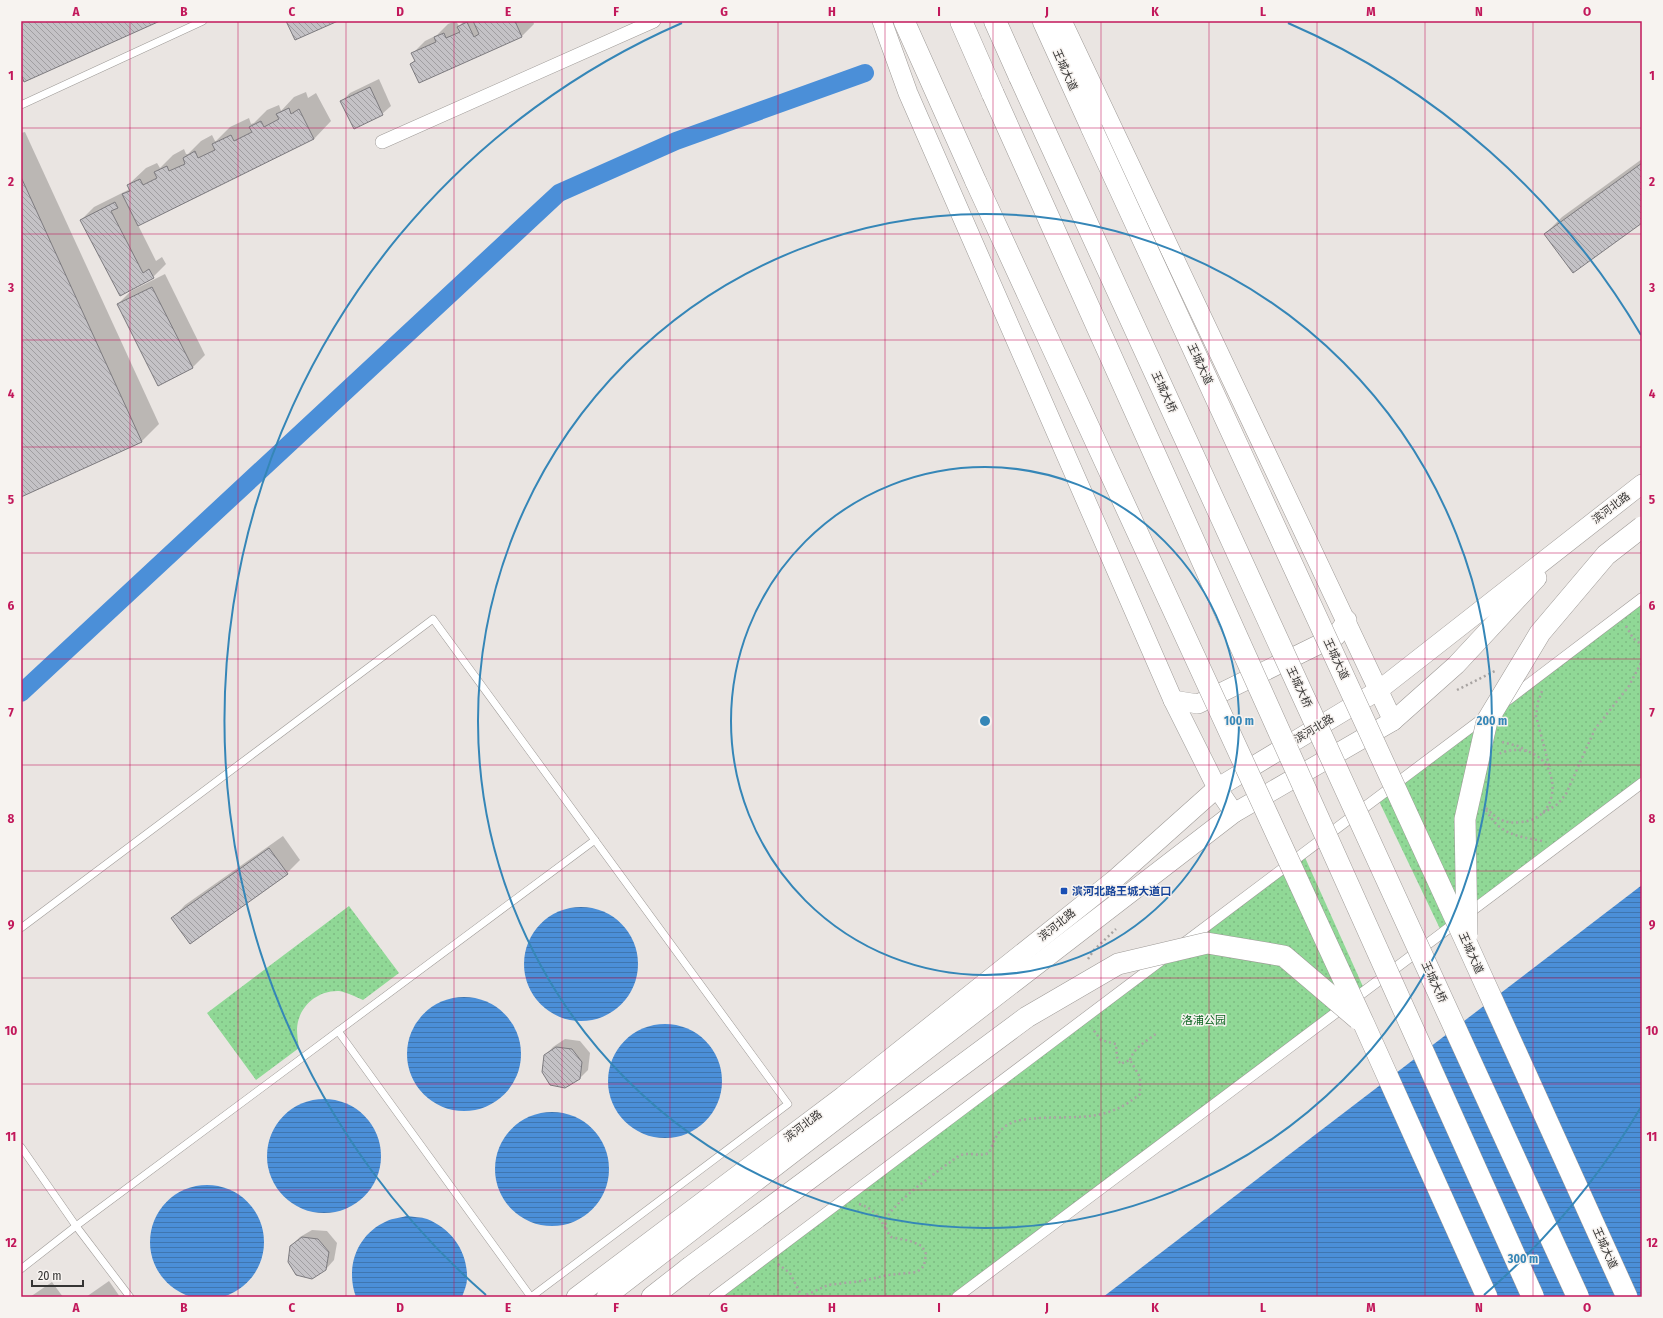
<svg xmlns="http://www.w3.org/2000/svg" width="1663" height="1318" viewBox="0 0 1663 1318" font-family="'Fira Sans Condensed','Noto Sans SC',sans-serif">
<defs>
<pattern id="grass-dots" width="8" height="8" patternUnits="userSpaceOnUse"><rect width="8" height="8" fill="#90d896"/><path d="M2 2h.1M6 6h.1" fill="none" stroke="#7dba82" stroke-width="1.8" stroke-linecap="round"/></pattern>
<pattern id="water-rules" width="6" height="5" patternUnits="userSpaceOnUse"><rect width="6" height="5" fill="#4b8fd8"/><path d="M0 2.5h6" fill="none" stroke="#3f76b0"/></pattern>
<pattern id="building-back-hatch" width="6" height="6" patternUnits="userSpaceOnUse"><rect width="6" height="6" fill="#c4c2c6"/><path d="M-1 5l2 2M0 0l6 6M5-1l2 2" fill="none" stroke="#a09ea1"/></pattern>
</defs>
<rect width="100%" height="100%" fill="#eae5e2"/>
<g fill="url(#grass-dots)">
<polygon points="1642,598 1642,783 1442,933 1377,797"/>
<polygon points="1303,853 1365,991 957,1297 714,1297"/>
<path d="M349,906l50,67 -36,27c-7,-3 -17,-8 -24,-9 -22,-1 -41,16 -42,38 0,6 1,13 2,19l-43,32 -49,-67z"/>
</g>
<g fill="url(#water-rules)">
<polygon points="1642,885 1642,1297 1103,1297"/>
<circle cx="581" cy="964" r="57"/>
<circle cx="464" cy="1054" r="57"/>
<circle cx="665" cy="1081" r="57"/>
<circle cx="324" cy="1156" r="57"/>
<circle cx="552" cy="1169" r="57"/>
<circle cx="207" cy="1242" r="57"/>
<path d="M406,1216c7,1 15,1 21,3 25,10 41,33 40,60 0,6 -3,12 -5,18h-106c-11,-30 1,-63 31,-76 6,-3 13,-3 19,-5z"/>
</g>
<g fill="#0003">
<polygon points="456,21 459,26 464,21 533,21 534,24 522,36 411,64 415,60 412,54 425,41 437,35 448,24"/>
<polygon points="379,79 391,106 382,114 342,101 350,93"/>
<polygon points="306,92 308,98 316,93 331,121 314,139 138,225 156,261 162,257 166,264 153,277 120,294 81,220 94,207 128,190 130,188 128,185 146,168 157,163 160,168 173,155 184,149 186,154 188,154 201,141 212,135 215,141 216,141 230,127 249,118 251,124 254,123 267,110 279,105 281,111 294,97"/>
<polygon points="25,132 159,424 142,441 21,496 21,133"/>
<polygon points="1642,159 1642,222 1545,234 1562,217"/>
<polygon points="165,274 205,355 192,368 118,304 131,291"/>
<polygon points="283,836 300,860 287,873 190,942 173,918 185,905"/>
<polygon points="565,1039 580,1041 590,1053 588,1070 579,1079 545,1056 553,1047"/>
<polygon points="312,1230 327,1231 337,1243 334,1260 326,1269 291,1246 300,1237"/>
<polygon points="109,1281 120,1297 86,1297"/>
<polygon points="52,1282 63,1297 30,1297"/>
</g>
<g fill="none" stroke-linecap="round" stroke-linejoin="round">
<polyline stroke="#4b8fd8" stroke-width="18" points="21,693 559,193 676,141 865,73"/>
</g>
<g fill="url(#building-back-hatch)" stroke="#7d7b7f">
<polygon points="21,21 160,21 24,82 21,74"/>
<polygon points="286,21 338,21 295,40"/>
<polygon points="473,21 515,21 522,37 419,83 410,64 415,61 411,53 436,42 434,37 444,33 446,38 460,32 457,27 467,22 474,37 479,34"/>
<polygon points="370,87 383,115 354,129 340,101"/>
<polygon points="289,108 291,114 299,109 314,139 138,226 122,194 130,191 127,185 140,179 143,185 157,178 154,172 167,166 169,171 185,164 183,158 195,151 198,158 215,150 212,144 231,135 234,141 252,132 249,127 261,121 264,127 279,119 276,114"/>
<polygon points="1642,163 1642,223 1573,273 1544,234"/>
<polygon points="21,177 142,442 21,497"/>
<polygon points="115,202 118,208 111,211 143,273 149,269 154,278 120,296 80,220"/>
<polygon points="152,287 193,368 158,386 117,304"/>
<polygon points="269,848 288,874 190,944 171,918"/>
<polygon points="556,1047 572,1049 582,1062 580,1079 565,1088 550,1085 542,1072 544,1055"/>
<polygon points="302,1237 318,1239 329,1252 326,1270 312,1279 296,1275 288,1262 290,1246"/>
</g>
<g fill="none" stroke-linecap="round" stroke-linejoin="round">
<g stroke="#9e9a97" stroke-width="8">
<g id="service">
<polyline points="21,105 203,21"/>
<polyline points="21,928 433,619 788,1104 531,1297"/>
<polyline points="338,1031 531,1297"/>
<polyline points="21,1147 76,1226 130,1297"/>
<polyline points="21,1269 76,1226 595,840"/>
</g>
</g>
<g stroke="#9e9a97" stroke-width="11">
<g id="pedestrian">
<polyline points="1505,702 1642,598"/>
<polyline points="1184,943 1486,716"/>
<polyline points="714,1297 1163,959"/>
<polyline points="957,1297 1642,783"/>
</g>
</g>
<g stroke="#9e9a97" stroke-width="14">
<polyline id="minor" points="382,142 654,21"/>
</g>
<g stroke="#9e9a97" stroke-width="20">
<g id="secondary">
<polyline points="882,21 908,93 1173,700 1217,788 1234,813"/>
<polyline points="1062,21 1393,721"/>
<polyline points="1173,700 1198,704 1336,636 1347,620"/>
<polyline points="576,1297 843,1096 1114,880 1217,788 1379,690 1642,484"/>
<polyline points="606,1297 1234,813 1393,721 1456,665 1537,578"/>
</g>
</g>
<g stroke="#9e9a97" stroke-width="22">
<g id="primary">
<polyline points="904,21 976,182"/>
<polyline points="1043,21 1092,129"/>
<polyline points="652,1297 689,1268"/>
</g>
</g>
<g stroke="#9e9a97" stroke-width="23">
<g id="trunk">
<polyline points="961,21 993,94"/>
<polyline points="995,21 1020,77"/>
</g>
</g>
<g stroke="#a8a4a2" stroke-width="2.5" stroke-dasharray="2 3" stroke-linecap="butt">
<polyline points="1626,626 1633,638 1642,645"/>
<polyline points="1457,690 1495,671"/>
<polyline points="1542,691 1538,702 1536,716 1550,769"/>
<polyline points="1502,742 1518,746 1527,751"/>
<path d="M1486,808c12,12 19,16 35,14 46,-3 40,-75 -7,-72 -5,0 -11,2 -15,4"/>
<path d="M1486,810c14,25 31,26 56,31"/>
<polyline points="1543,813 1558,804 1566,794 1595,729 1629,686 1642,661"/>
<polyline points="1088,959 1094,950 1116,929"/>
<path d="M1130,1060c4,-13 17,-19 27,-27"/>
<path d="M859,1204c14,4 20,13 27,25"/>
<polyline points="778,1264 790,1273 802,1297"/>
<path d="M802,1297l26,-12 34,-4 26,-6 29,-3 7,-6 2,-12 -4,-8 -12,-5 -19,-4c-4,-5 -6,-10 -5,-17 5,-17 58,-53 74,-65 12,-3 18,2 29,-2 4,-10 9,-24 20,-29 9,-5 20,-5 30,-6 40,-2 68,4 101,-24v-17l-10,-17 -10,4 -3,-7 -1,-13 -15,-4 -9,-12"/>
</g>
<use href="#service" stroke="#fff" stroke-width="7"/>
<use href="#pedestrian" stroke="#fff" stroke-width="10"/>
<use href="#minor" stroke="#fff" stroke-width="13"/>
<use href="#secondary" stroke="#fff" stroke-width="19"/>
<use href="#primary" stroke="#fff" stroke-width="21"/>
<use href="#trunk" stroke="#fff" stroke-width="22"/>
<g stroke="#9e9a97" stroke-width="22" stroke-linecap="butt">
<g id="primary-bridge">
<polyline points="1092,129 1467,944 1627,1297"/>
<polyline points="976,182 1364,1024 1487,1297"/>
<polyline points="1467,935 1465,819 1487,721 1540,633 1606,555 1642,527"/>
<polyline points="689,1268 1027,1017 1118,964 1207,943 1284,956 1358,1019"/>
</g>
</g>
<g stroke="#9e9a97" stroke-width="23" stroke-linecap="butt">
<g id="trunk-bridge">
<polyline points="1020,77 1578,1297"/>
<polyline points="993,94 1533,1297"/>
</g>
</g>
<use href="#primary-bridge" stroke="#fff" stroke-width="21"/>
<use href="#trunk-bridge" stroke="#fff" stroke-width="22"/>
</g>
<path fill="none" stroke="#c2185b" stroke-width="1" stroke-opacity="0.55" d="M130,21v1276M238,21v1276M346,21v1276M454,21v1276M562,21v1276M670,21v1276M778,21v1276M885,21v1276M993,21v1276M1101,21v1276M1209,21v1276M1317,21v1276M1425,21v1276M1533,21v1276M21,128h1621M21,234h1621M21,340h1621M21,447h1621M21,553h1621M21,659h1621M21,765h1621M21,871h1621M21,978h1621M21,1084h1621M21,1190h1621"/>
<g fill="none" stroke="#3586b7" stroke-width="2">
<circle cx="985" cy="721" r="254"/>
<circle cx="985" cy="721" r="507"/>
<path d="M1641 1107A761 761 0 0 1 1484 1295M486 1295A761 761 0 0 1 682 23M1288 23A761 761 0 0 1 1641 335"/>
</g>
<rect fill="#1a4fb4" stroke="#f7f3f0" stroke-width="1.5" x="1060" y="887" width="8" height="8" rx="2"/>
<g text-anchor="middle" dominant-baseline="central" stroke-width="3" stroke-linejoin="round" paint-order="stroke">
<g font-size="11" fill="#353433" stroke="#f7f3f0">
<text transform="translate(1065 70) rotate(66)">王城大道</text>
<text transform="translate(1200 364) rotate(65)">王城大道</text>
<text transform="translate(1164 392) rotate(65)">王城大桥</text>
<text transform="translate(1611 508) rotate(-37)">滨河北路</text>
<text transform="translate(1336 659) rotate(65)">王城大道</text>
<text transform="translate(1299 687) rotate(65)">王城大桥</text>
<text transform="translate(1314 729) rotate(-31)">滨河北路</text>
<text transform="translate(1057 925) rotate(-39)">滨河北路</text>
<text transform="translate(1471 953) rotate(66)">王城大道</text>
<text transform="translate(1434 982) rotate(65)">王城大桥</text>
<text transform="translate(803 1126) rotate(-37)">滨河北路</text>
<text transform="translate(1605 1248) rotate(66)">王城大道</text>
</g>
<g font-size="11" font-weight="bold" fill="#164399" stroke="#f7f3f0" text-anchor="start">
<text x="1072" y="891">滨河北路王城大道口</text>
</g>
<g font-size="11" fill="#0d6522" stroke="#f7f3f0">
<text x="1204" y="1020">洛浦公园</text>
</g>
</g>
<circle cx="985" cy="721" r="6" fill="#3586b7" stroke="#f7f3f0" stroke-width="2"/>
<g font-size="12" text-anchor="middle" font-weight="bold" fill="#3586b7" stroke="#f7f3f0" stroke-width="3" stroke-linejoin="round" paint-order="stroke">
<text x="1239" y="725">100 m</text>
<text x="1492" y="725">200 m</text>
<text x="1523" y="1263">300 m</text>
</g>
<rect width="1663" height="1318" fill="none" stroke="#f7f3f0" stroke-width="44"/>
<path d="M32 1280v6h51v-6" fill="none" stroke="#353433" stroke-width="2"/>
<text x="38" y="1280" font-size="12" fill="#353433" stroke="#f7f3f0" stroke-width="3" paint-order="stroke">20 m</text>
<rect x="22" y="22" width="1619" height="1274" fill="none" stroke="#c2185b" stroke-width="1.5"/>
<g font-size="13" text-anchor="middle" font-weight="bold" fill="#c2185b">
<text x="76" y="16">A</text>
<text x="184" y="16">B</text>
<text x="292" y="16">C</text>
<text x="400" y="16">D</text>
<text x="508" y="16">E</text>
<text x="616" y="16">F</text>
<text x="724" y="16">G</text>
<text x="832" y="16">H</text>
<text x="939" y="16">I</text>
<text x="1047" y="16">J</text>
<text x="1155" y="16">K</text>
<text x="1263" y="16">L</text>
<text x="1371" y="16">M</text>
<text x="1479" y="16">N</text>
<text x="1587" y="16">O</text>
<text x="11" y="80">1</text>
<text x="1652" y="80">1</text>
<text x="11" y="186">2</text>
<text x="1652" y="186">2</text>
<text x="11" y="292">3</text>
<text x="1652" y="292">3</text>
<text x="11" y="398">4</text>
<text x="1652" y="398">4</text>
<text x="11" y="504">5</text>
<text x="1652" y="504">5</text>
<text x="11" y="610">6</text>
<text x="1652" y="610">6</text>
<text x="11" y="717">7</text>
<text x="1652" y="717">7</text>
<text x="11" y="823">8</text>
<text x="1652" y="823">8</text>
<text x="11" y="929">9</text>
<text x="1652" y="929">9</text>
<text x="11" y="1035">10</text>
<text x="1652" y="1035">10</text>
<text x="11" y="1141">11</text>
<text x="1652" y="1141">11</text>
<text x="11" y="1247">12</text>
<text x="1652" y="1247">12</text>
<text x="76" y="1312">A</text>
<text x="184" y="1312">B</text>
<text x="292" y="1312">C</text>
<text x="400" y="1312">D</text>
<text x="508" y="1312">E</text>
<text x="616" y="1312">F</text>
<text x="724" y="1312">G</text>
<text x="832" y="1312">H</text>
<text x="939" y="1312">I</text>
<text x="1047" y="1312">J</text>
<text x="1155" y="1312">K</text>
<text x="1263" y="1312">L</text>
<text x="1371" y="1312">M</text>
<text x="1479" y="1312">N</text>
<text x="1587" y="1312">O</text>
</g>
</svg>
